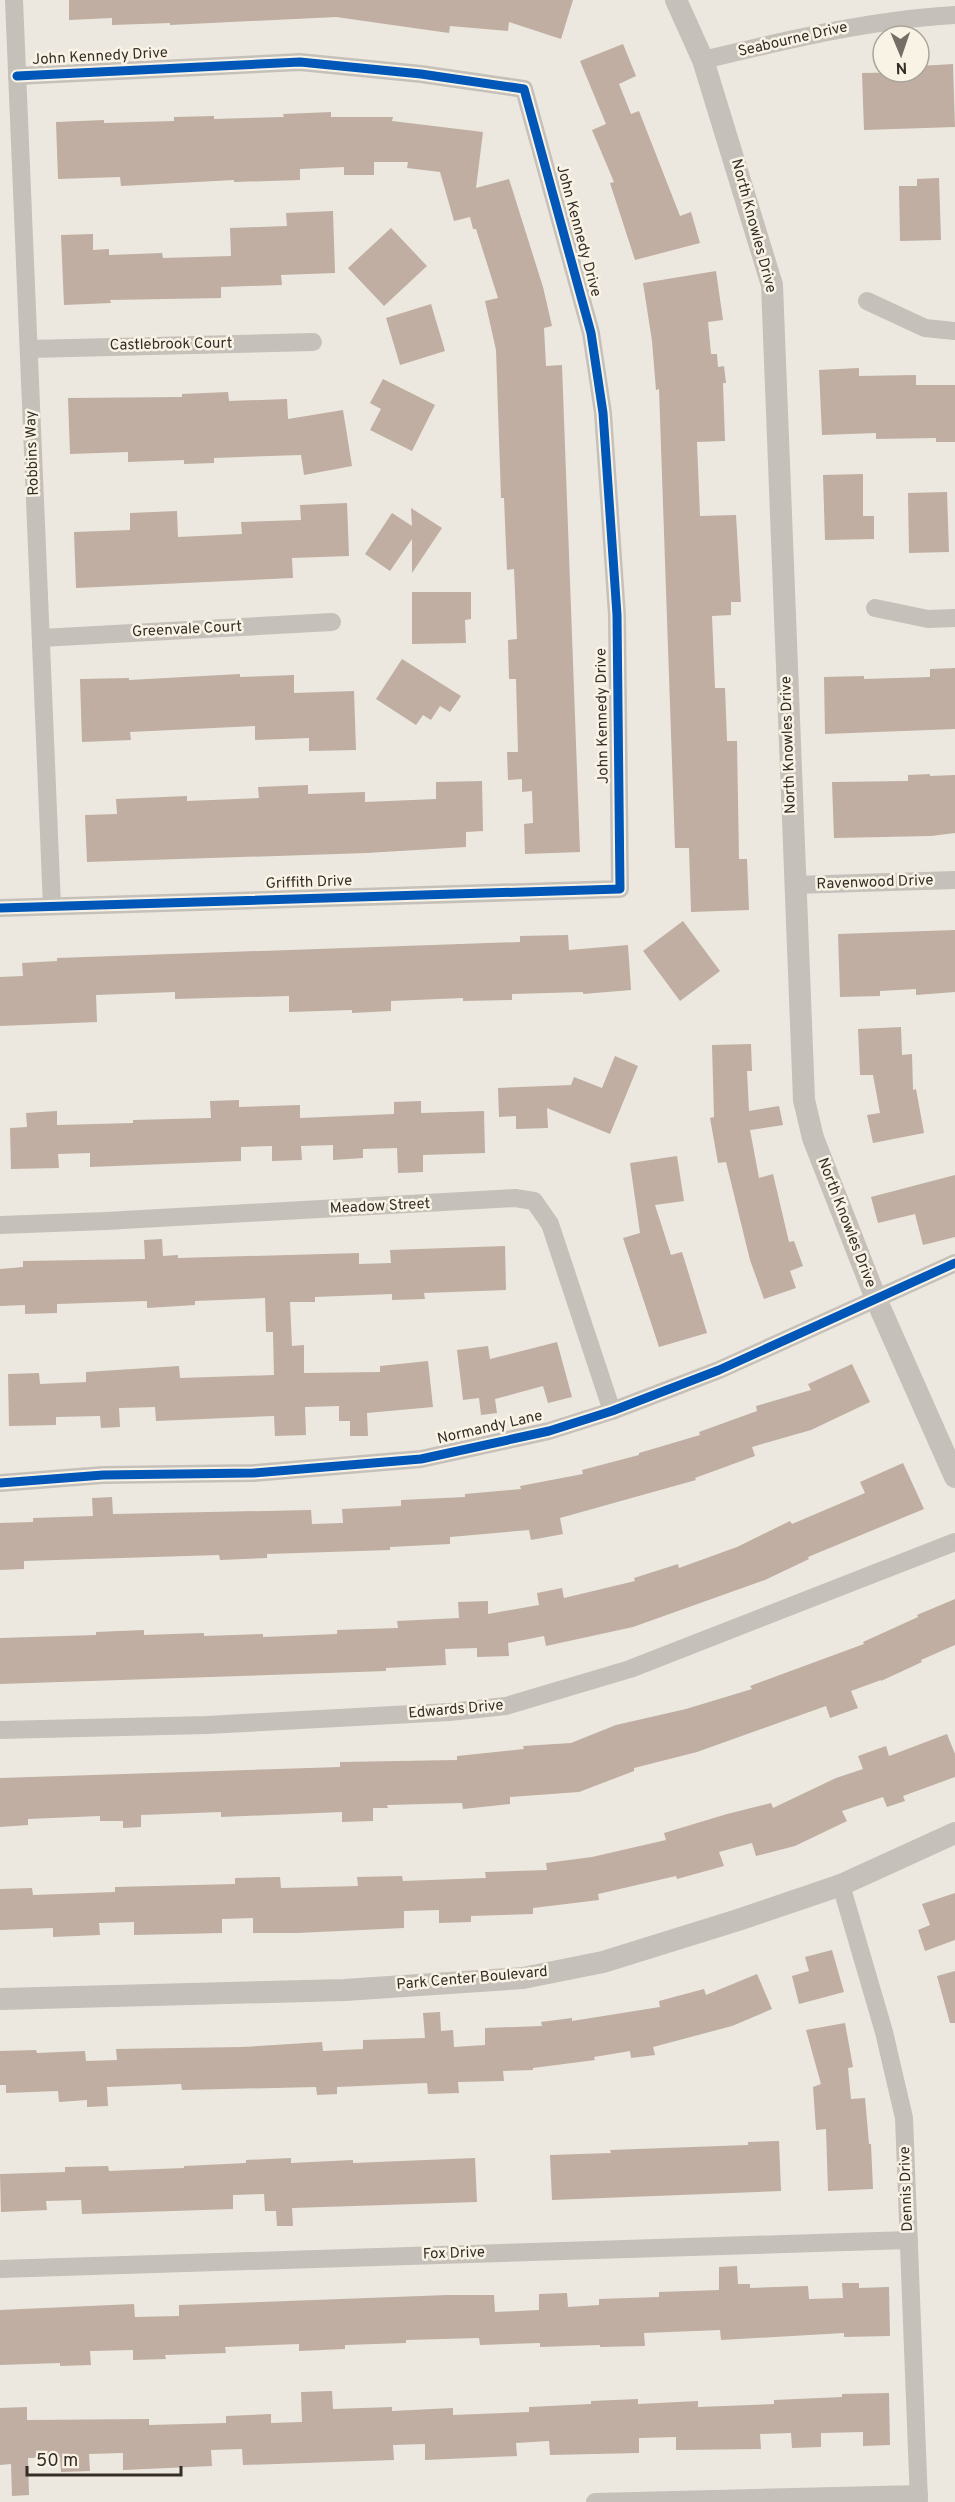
<svg xmlns="http://www.w3.org/2000/svg" width="955" height="2502" viewBox="0 0 955 2502" font-family="Overpass,sans-serif">
<rect width="100%" height="100%" fill="#ece8df"/>
<g fill="#bfaea1">
<polygon points="69,0 573,0 561,39 509,22 508,31 450,26 449,33 336,17 170,25 170,23 112,25 112,18 69,20"/>
<polygon points="623,44 636,76 619,84 631,114 639,111 680,216 691,212 700,243 635,260 610,183 614,182 592,130 606,124 580,61"/>
<polygon points="953,64 955,127 864,130 862,73 919,72 919,66"/>
<polygon points="331,112 331,117 393,117 392,121 483,132 476,188 509,179 543,287 552,326 544,328 546,366 562,365 580,852 525,854 524,824 533,823 532,791 522,792 522,779 508,780 507,752 518,752 516,679 509,679 508,640 517,639 514,569 507,570 504,498 501,498 496,350 485,301 498,298 476,229 473,229 470,217 454,221 440,172 407,168 408,162 374,162 374,175 344,175 344,167 300,169 300,180 234,182 234,180 121,186 120,177 58,179 56,122 104,120 104,123 174,121 174,117 214,116 214,119 284,117 283,114"/>
<polygon points="939,178 941,240 900,241 899,186 917,186 917,179"/>
<polygon points="333,211 335,273 281,275 282,285 221,287 221,298 110,300 111,303 64,305 61,235 93,234 93,250 109,249 109,255 162,253 163,258 231,256 230,228 287,226 286,213"/>
<polygon points="391,228 427,266 384,306 348,268"/>
<polygon points="716,271 723,320 708,322 711,354 717,354 718,367 724,366 726,383 723,383 725,441 697,442 700,516 736,515 741,602 731,602 731,615 712,616 715,688 725,688 727,741 737,741 739,859 747,859 749,910 691,912 689,848 675,848 659,389 656,390 652,341 643,283"/>
<polygon points="431,304 445,351 400,365 386,318"/>
<polygon points="859,368 859,376 916,375 916,385 955,385 955,442 936,442 936,438 876,439 876,433 822,435 819,370"/>
<polygon points="383,379 435,405 412,451 370,430 381,409 370,403"/>
<polygon points="228,392 229,401 287,399 288,419 343,410 352,466 304,475 301,455 214,458 214,463 184,464 184,460 128,462 128,452 70,454 68,398 182,397 182,394"/>
<polygon points="863,474 863,516 874,516 874,539 825,540 823,475"/>
<polygon points="947,492 949,552 909,553 908,493"/>
<polygon points="347,503 349,556 292,558 293,578 76,588 74,532 130,530 130,513 177,511 178,537 242,534 241,522 301,520 300,505"/>
<polygon points="411,508 442,528 412,573 412,539 390,571 365,554 392,513 412,526"/>
<polygon points="412,592 471,592 471,619 465,620 466,643 412,644"/>
<polygon points="402,659 461,696 450,712 440,706 431,720 423,715 416,725 376,699"/>
<polygon points="955,668 955,729 825,734 824,677 864,676 864,679 930,677 930,669"/>
<polygon points="240,674 240,677 294,675 294,693 354,691 356,750 309,751 309,738 255,740 255,726 130,732 131,740 82,742 80,679 129,678 129,680"/>
<polygon points="930,774 930,776 955,775 955,833 931,836 834,838 832,782 908,781 908,775"/>
<polygon points="482,781 483,831 466,832 466,847 367,853 87,862 85,815 117,814 116,799 187,796 187,801 259,798 258,787 308,785 308,794 365,792 365,802 436,799 436,782"/>
<polygon points="683,921 720,971 680,1001 643,951"/>
<polygon points="955,930 955,992 916,995 916,989 880,991 880,996 840,997 838,934"/>
<polygon points="568,935 569,950 628,945 631,990 583,994 583,992 512,994 512,1000 463,1001 463,998 391,1001 391,1011 352,1013 352,1010 289,1012 289,996 175,999 175,992 96,995 97,1022 0,1026 0,977 23,976 22,963 57,961 57,958 520,942 520,936"/>
<polygon points="901,1027 902,1055 912,1054 913,1090 916,1089 924,1133 873,1143 867,1115 880,1113 873,1075 860,1075 858,1029"/>
<polygon points="751,1044 752,1071 747,1071 749,1111 779,1106 783,1125 750,1130 759,1178 773,1174 789,1242 794,1241 803,1266 790,1271 796,1288 764,1299 750,1260 726,1162 718,1163 710,1118 714,1117 712,1045"/>
<polygon points="615,1056 638,1066 610,1134 547,1108 548,1128 516,1129 516,1116 499,1117 498,1088 571,1085 574,1077 602,1088"/>
<polygon points="239,1100 239,1107 300,1105 300,1118 394,1114 394,1102 421,1101 421,1113 484,1111 485,1153 423,1155 423,1172 398,1173 397,1148 363,1149 363,1158 333,1160 333,1145 301,1146 302,1160 272,1161 272,1146 241,1147 241,1161 90,1167 90,1153 58,1154 59,1168 11,1169 10,1128 27,1127 26,1113 57,1111 57,1125 133,1123 133,1120 211,1118 210,1101"/>
<polygon points="677,1156 684,1201 655,1205 671,1255 682,1252 707,1333 659,1347 623,1238 640,1233 630,1163"/>
<polygon points="955,1175 955,1237 923,1245 915,1214 878,1223 871,1197"/>
<polygon points="162,1239 163,1256 178,1255 178,1258 359,1253 359,1264 391,1263 390,1250 505,1246 506,1290 424,1293 425,1299 392,1300 392,1294 315,1297 315,1302 290,1302 292,1346 304,1345 304,1373 380,1372 380,1366 428,1361 433,1407 367,1413 368,1436 350,1436 350,1421 339,1421 339,1406 305,1407 306,1435 275,1436 274,1416 156,1421 155,1407 119,1408 120,1427 101,1428 100,1416 56,1417 56,1425 9,1426 8,1374 39,1373 40,1384 86,1382 86,1372 179,1366 180,1378 274,1375 273,1332 266,1332 265,1298 195,1301 195,1305 147,1308 147,1301 57,1304 57,1313 25,1314 25,1305 0,1306 0,1269 23,1267 23,1261 145,1259 144,1240"/>
<polygon points="557,1342 572,1397 548,1403 543,1386 495,1399 497,1413 481,1415 479,1398 463,1400 457,1350 488,1346 490,1359"/>
<polygon points="852,1364 870,1402 811,1430 752,1447 755,1456 695,1478 696,1480 560,1518 563,1534 531,1540 529,1530 450,1537 450,1544 390,1547 390,1550 267,1554 267,1558 220,1560 219,1555 24,1561 24,1569 0,1570 0,1523 33,1522 33,1518 93,1516 92,1498 112,1497 113,1514 311,1510 312,1524 343,1523 342,1509 401,1506 401,1500 465,1497 465,1494 521,1489 520,1486 583,1474 582,1470 639,1455 639,1453 700,1435 699,1432 757,1411 756,1406 811,1390 808,1384"/>
<polygon points="903,1463 924,1509 808,1557 809,1559 765,1580 633,1627 546,1646 544,1636 508,1643 509,1656 477,1657 477,1648 445,1649 446,1665 386,1668 386,1671 0,1684 0,1638 96,1635 96,1632 144,1630 144,1635 204,1633 204,1636 263,1634 263,1637 337,1634 337,1630 398,1628 397,1621 459,1618 458,1602 488,1601 488,1614 539,1605 537,1593 562,1588 564,1598 635,1581 634,1578 678,1564 679,1568 737,1547 790,1521 792,1524 865,1493 860,1482"/>
<polygon points="955,1599 955,1645 921,1660 922,1662 881,1681 881,1680 851,1691 858,1708 830,1718 826,1706 697,1752 634,1768 634,1771 579,1792 510,1797 510,1804 463,1809 462,1803 387,1805 388,1808 373,1808 373,1821 342,1822 342,1812 221,1817 221,1812 141,1815 141,1827 123,1828 123,1821 100,1821 100,1816 28,1819 28,1825 0,1827 0,1778 340,1767 340,1762 457,1760 457,1756 524,1749 523,1746 571,1743 616,1725 686,1709 752,1689 750,1686 864,1644 863,1642 918,1617 917,1615"/>
<polygon points="947,1734 955,1754 955,1777 903,1796 905,1801 887,1807 883,1797 842,1811 847,1821 795,1846 756,1856 752,1843 719,1852 724,1866 677,1879 676,1876 598,1894 599,1900 533,1908 533,1914 471,1916 471,1922 439,1923 439,1910 404,1911 404,1928 297,1933 253,1933 253,1918 222,1919 222,1933 134,1935 134,1922 99,1923 100,1935 53,1937 53,1928 0,1930 0,1889 32,1888 33,1895 115,1892 115,1887 235,1884 235,1878 280,1877 281,1888 358,1886 357,1877 402,1876 403,1881 486,1878 485,1872 547,1870 546,1863 592,1857 666,1840 664,1833 727,1814 771,1803 773,1808 836,1778 863,1769 858,1756 886,1746 889,1756"/>
<polygon points="955,1893 955,1940 925,1951 918,1930 930,1925 922,1904"/>
<polygon points="832,1950 844,1992 799,2004 792,1976 809,1971 805,1957"/>
<polygon points="955,1971 955,2023 950,2023 937,1976"/>
<polygon points="757,1974 772,2009 732,2026 653,2047 655,2055 631,2058 630,2051 594,2057 595,2060 533,2068 533,2070 503,2071 504,2081 458,2082 459,2093 428,2094 427,2083 337,2087 337,2094 317,2095 316,2087 182,2090 181,2084 107,2087 108,2106 87,2107 87,2100 59,2102 58,2091 6,2093 6,2085 0,2085 0,2051 36,2050 37,2053 85,2051 86,2061 117,2060 116,2049 242,2047 322,2042 323,2051 363,2049 363,2040 425,2038 423,2013 440,2012 441,2031 453,2030 454,2047 485,2045 485,2028 542,2026 541,2022 572,2018 572,2021 660,2007 659,2001 704,1989 706,1995"/>
<polygon points="845,2023 853,2067 848,2068 851,2099 865,2098 869,2144 871,2144 873,2189 828,2191 826,2129 816,2130 813,2087 821,2084 806,2030"/>
<polygon points="779,2141 781,2191 552,2200 550,2155 611,2153 610,2150 748,2145 748,2142"/>
<polygon points="291,2158 291,2163 353,2160 353,2163 475,2158 477,2202 292,2208 293,2226 277,2226 276,2211 265,2211 264,2194 233,2195 233,2209 82,2214 81,2200 46,2201 47,2210 1,2212 0,2174 65,2172 65,2167 108,2166 109,2171 184,2168 184,2166 246,2163 246,2160"/>
<polygon points="737,2266 738,2284 750,2284 750,2288 808,2286 809,2299 843,2298 842,2283 859,2283 859,2288 889,2287 890,2336 844,2337 844,2333 721,2340 720,2330 644,2333 645,2346 600,2347 600,2345 540,2347 540,2343 480,2345 479,2338 406,2340 406,2343 345,2345 345,2349 299,2351 299,2344 225,2347 226,2353 165,2355 166,2359 133,2360 133,2350 90,2351 91,2365 60,2366 60,2363 0,2365 0,2310 134,2304 135,2317 179,2316 179,2305 448,2295 494,2295 495,2312 539,2310 539,2294 567,2293 568,2307 599,2305 599,2299 659,2297 659,2292 719,2290 719,2267"/>
<polygon points="332,2391 333,2409 392,2407 392,2411 453,2408 453,2415 529,2412 529,2407 591,2404 591,2401 638,2399 638,2404 698,2401 698,2407 774,2404 774,2400 842,2397 842,2394 889,2393 890,2445 863,2446 863,2432 821,2433 821,2447 792,2448 791,2433 760,2434 761,2449 676,2450 676,2437 639,2438 639,2453 550,2455 549,2441 516,2443 517,2456 425,2460 425,2444 393,2445 394,2460 243,2465 242,2449 211,2450 212,2466 123,2470 123,2453 89,2454 90,2471 61,2472 60,2457 28,2458 29,2495 12,2496 11,2464 0,2465 0,2408 27,2407 27,2420 149,2419 149,2425 226,2423 226,2416 271,2414 271,2423 302,2422 301,2392"/>
</g>
<g fill="none" stroke-linecap="round" stroke-linejoin="round">
<g stroke="#c5c0b9" stroke-width="18">
<polyline points="14,0 52,906"/>
<path d="M703,60c84,-20 166,-40 252,-45"/>
<polyline points="867,301 925,328 955,331"/>
<polyline points="29,349 313,342"/>
<polyline points="875,608 928,619 955,618"/>
<polyline points="41,638 332,622"/>
<polyline points="795,885 955,880"/>
<polyline points="0,908 620,889 617,615 603,413 591,333 524,89 421,74 300,62 17,76"/>
<polyline points="0,1225 106,1221 515,1198 534,1201 550,1224 612,1411"/>
<polyline points="0,1483 103,1475 253,1473 421,1459 549,1431 612,1411 719,1370 955,1263"/>
<polyline points="0,1730 207,1725 449,1712 506,1706 630,1669 955,1542"/>
<polyline points="841,1885 884,2032 904,2118 919,2502"/>
<polyline points="0,2269 909,2240"/>
<polyline points="595,2502 919,2494"/>
</g>
<g stroke="#c5c0b9" stroke-width="22">
<polyline points="676,0 703,60 772,285 804,1100 813,1138 876,1299 955,1477"/>
<polyline points="0,1999 345,1990 523,1978 603,1962 738,1920 841,1885 955,1833"/>
</g>
<g stroke="#f9f3e6" stroke-width="13">
<g id="cycleway">
<polyline points="0,908 620,889 617,615 603,413 591,333 524,89 421,74 300,62 17,76"/>
<polyline points="0,1483 103,1475 253,1473 421,1459 549,1431 612,1411 719,1370 955,1263"/>
</g>
</g>
<use href="#cycleway" stroke="#0057b8" stroke-width="9"/>
</g>
<g text-anchor="middle" dominant-baseline="central" stroke-width="5" stroke-linejoin="round" paint-order="stroke">
<g font-size="15" fill="#352d27" stroke="#f9f3e6">
<text transform="translate(793 40) rotate(-13)">Seabourne Drive</text>
<text transform="translate(100 57) rotate(-3)">John Kennedy Drive</text>
<text transform="translate(753 226) rotate(75)">North Knowles Drive</text>
<text transform="translate(578 231) rotate(75)">John Kennedy Drive</text>
<text transform="translate(171 345) rotate(-1)">Castlebrook Court</text>
<text transform="translate(33 453) rotate(-92)">Robbins Way</text>
<text transform="translate(187 630) rotate(-3)">Greenvale Court</text>
<text transform="translate(603 716) rotate(-91)">John Kennedy Drive</text>
<text transform="translate(789 745) rotate(-92)">North Knowles Drive</text>
<text transform="translate(309 883) rotate(-2)">Griffith Drive</text>
<text transform="translate(875 883) rotate(-2)">Ravenwood Drive</text>
<text transform="translate(380 1207) rotate(-3)">Meadow Street</text>
<text transform="translate(846 1223) rotate(69)">North Knowles Drive</text>
<text transform="translate(490 1428) rotate(-13)">Normandy Lane</text>
<text transform="translate(456 1710) rotate(-5)">Edwards Drive</text>
<text transform="translate(472 1979) rotate(-5)">Park Center Boulevard</text>
<text transform="translate(907 2189) rotate(-92)">Dennis Drive</text>
<text transform="translate(454 2254) rotate(-2)">Fox Drive</text>
</g>
</g>
<g transform="translate(901 54) rotate(178)"><circle r="28" fill="#f9f3e6" stroke="#aba49a" stroke-width="1.5"/>
<path d="M0-4.5L10 22L0 15L-10 22Z" fill="#756e67"/>
<text y="-9" font-size="16" font-weight="bold" text-anchor="middle" fill="#352d27">N</text>
</g>
<path d="M27 2466v9h154v-9" fill="none" stroke="#352d27" stroke-width="3"/>
<text x="36" y="2466" font-size="18" fill="#352d27" stroke="#f9f3e6" stroke-width="4.5" paint-order="stroke">50 m</text>
</svg>
